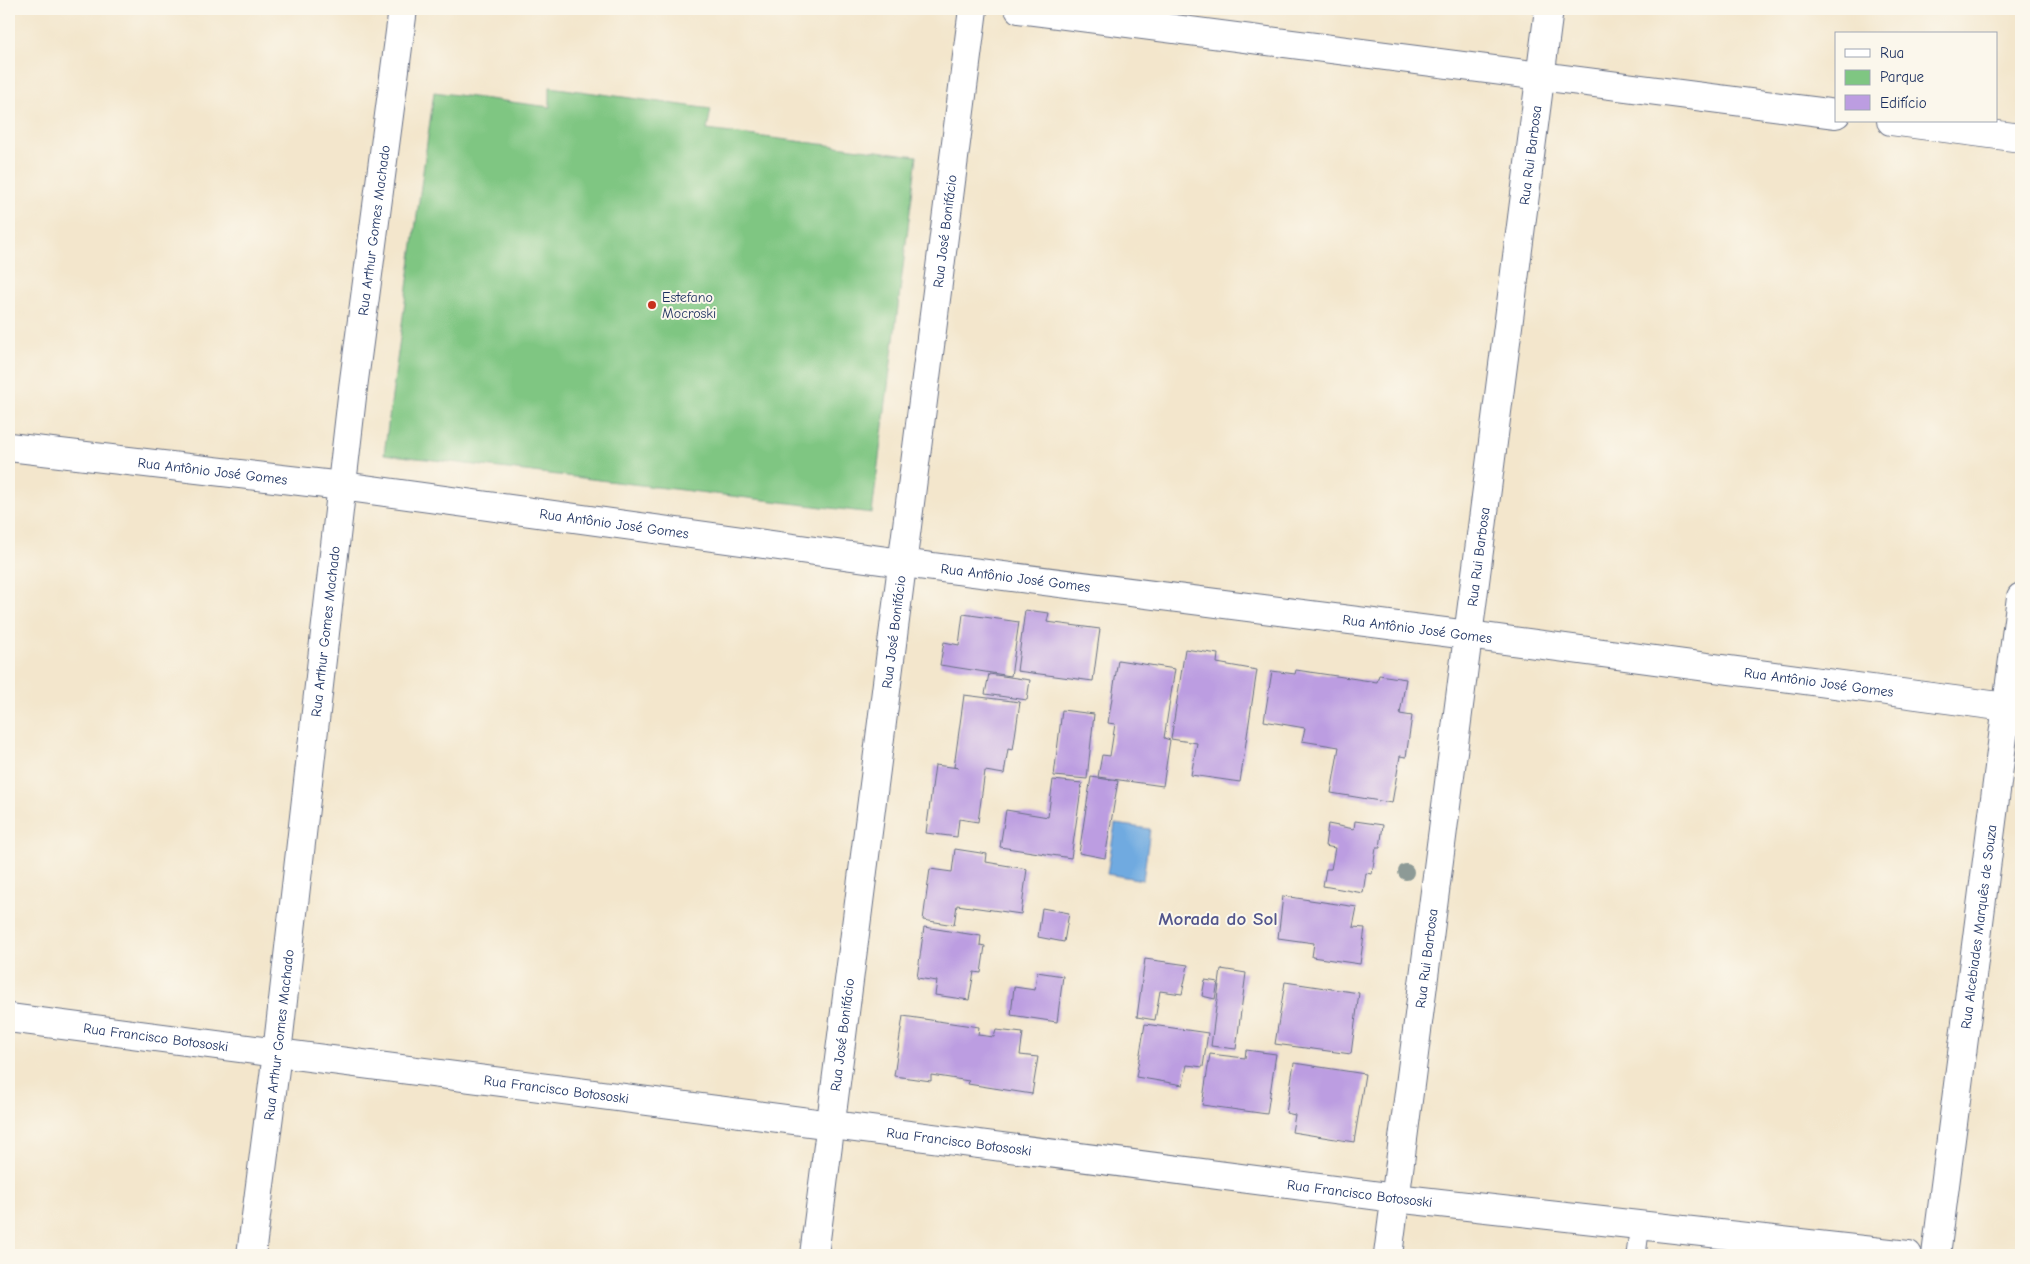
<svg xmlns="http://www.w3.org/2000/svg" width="2030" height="1264" viewBox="0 0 2030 1264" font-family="'Comic Neue',sans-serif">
<rect width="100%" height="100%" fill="#fbf7ec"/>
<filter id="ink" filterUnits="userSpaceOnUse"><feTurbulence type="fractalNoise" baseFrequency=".02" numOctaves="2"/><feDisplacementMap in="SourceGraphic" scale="10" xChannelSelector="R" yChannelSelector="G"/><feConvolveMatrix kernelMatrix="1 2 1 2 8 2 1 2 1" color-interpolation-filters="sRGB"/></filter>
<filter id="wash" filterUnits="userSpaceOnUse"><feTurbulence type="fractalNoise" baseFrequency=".0096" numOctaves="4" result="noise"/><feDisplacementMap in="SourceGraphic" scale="20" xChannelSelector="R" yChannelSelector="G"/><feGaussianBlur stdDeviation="1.12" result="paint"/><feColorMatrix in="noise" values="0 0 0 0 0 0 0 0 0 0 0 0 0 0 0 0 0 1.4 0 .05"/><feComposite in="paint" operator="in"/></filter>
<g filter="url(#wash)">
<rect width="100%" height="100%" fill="#f3e6cc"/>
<polygon fill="#7fc682" stroke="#4d7a70" points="550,87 711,109 707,130 917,156 872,513 384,454 434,92 550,107"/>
<polygon fill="#6faae0" stroke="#456c9f" points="1115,824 1150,829 1143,880 1107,874"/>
<g id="blocks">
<g fill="#bc9de1">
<polygon points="1025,610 1049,613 1047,622 1100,629 1093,681 1017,671"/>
<polygon points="963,614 1019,622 1011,676 940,665 944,642 959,645"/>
<polygon points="1185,649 1218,654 1217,663 1257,670 1240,782 1191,775 1197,743 1171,739"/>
<polygon points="1118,660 1175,669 1164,738 1170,740 1163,786 1098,777 1102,755 1110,756 1115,724 1108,723"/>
<polygon points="1296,670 1377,682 1379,675 1406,679 1400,714 1412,716 1406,757 1400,756 1392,803 1331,793 1339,747 1302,741 1305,728 1264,721 1272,671 1295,674"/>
<polygon points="989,674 1030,680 1027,700 985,694"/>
<polygon points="964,695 1020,702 1013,750 1008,749 1004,774 985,771 978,822 959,819 957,837 926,833 935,765 959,768 954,767"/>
<polygon points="1062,710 1094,714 1087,779 1054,776"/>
<polygon points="1091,777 1118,781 1105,858 1079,853"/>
<polygon points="1053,780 1082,783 1071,858 1000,847 1006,810 1048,817"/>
<polygon points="1355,821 1383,825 1380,848 1376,848 1372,874 1366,873 1363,893 1323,886 1326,869 1331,869 1335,848 1325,846 1328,824 1354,829"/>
<polygon points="955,849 987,854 986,862 1027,869 1021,914 957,905 954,925 923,920 930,869 952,872"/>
<polygon points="1283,896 1357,907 1353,927 1365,928 1360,964 1312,957 1314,943 1278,938"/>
<polygon points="1042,908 1069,913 1064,942 1038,937"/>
<polygon points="924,927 981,936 980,945 985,946 981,973 974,972 969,1000 935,995 937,981 917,978"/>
<polygon points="1145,959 1188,965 1182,994 1160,991 1155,1020 1137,1017"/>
<polygon points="1221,969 1246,973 1236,1049 1211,1046"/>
<polygon points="1037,972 1063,976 1057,1022 1011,1015 1014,987 1035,990"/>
<polygon points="1205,980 1218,982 1215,999 1202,996"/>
<polygon points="1285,982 1359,993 1351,1054 1275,1044"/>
<polygon points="903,1016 979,1027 978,1035 994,1037 996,1030 1023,1033 1020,1055 1038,1057 1032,1094 968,1084 969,1081 931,1075 931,1081 894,1076"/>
<polygon points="1145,1024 1208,1033 1203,1067 1187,1065 1183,1085 1136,1077"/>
<polygon points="1246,1050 1276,1054 1267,1114 1202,1105 1210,1054 1245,1058"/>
<polygon points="1294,1063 1365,1074 1354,1142 1292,1132 1295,1115 1286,1113"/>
</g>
</g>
</g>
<g filter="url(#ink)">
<use href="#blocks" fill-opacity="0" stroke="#676f84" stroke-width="1"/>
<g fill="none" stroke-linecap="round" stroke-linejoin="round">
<g stroke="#676f84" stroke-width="21">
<polyline id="service" points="1636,1255 1640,1224"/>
</g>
<g stroke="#676f84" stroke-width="30">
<g id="minor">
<polyline points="1019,9 1836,114"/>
<polyline points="1891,121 2021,138"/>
<path id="s1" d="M9,447l333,39 560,77 566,72 553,74"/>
<path id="s2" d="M9,1018l1386,180 513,57"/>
<path id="s3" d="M251,1255l26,-202 76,-665 50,-379"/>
<path id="s4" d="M814,1255l159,-1246"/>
<path id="s5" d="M1388,1255l161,-1246"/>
<path id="s6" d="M1936,1255l85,-658"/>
</g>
</g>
<use href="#service" stroke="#fff" stroke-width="19"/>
<use href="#minor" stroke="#fff" stroke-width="28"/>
</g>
<circle fill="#8d9a96" cx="1406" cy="872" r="8"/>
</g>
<circle fill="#c8321e" stroke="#fbf7ec" stroke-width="2" cx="652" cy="305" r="5"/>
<g text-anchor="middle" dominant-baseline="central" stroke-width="4" stroke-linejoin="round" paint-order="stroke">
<g font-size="14" fill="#1b2f5e" stroke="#fbf7ec">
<text stroke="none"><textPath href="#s5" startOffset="1109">Rua Rui Barbosa</textPath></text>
<text stroke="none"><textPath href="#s3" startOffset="1032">Rua Arthur Gomes Machado</textPath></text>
<text stroke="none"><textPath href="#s4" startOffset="1032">Rua José Bonifácio</textPath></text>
<text stroke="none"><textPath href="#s1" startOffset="205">Rua Antônio José Gomes</textPath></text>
<text stroke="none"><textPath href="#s1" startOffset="610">Rua Antônio José Gomes</textPath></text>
<text stroke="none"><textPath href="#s5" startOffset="704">Rua Rui Barbosa</textPath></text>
<text stroke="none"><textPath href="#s1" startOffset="1015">Rua Antônio José Gomes</textPath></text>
<text stroke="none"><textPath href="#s1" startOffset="1420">Rua Antônio José Gomes</textPath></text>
<text stroke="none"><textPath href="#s3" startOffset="628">Rua Arthur Gomes Machado</textPath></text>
<text stroke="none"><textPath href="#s4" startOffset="628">Rua José Bonifácio</textPath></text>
<text stroke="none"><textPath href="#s1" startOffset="1825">Rua Antônio José Gomes</textPath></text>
<text stroke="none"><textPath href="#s6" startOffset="331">Rua Alcebiades Marquês de Souza</textPath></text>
<text stroke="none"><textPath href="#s5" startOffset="299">Rua Rui Barbosa</textPath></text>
<text stroke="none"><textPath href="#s3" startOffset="222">Rua Arthur Gomes Machado</textPath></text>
<text stroke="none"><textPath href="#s4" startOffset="222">Rua José Bonifácio</textPath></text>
<text stroke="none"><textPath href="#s2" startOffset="148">Rua Francisco Botososki</textPath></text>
<text stroke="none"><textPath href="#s2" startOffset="552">Rua Francisco Botososki</textPath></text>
<text stroke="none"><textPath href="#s2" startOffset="958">Rua Francisco Botososki</textPath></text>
<text stroke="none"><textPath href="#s2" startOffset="1362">Rua Francisco Botososki</textPath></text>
</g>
<g font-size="14" fill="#1b2f5e" stroke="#fbf7ec" text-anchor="start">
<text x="662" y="297">Estefano<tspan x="662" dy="16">Mocroski</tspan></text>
</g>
<g font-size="19" font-weight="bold" fill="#53568c" stroke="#fbf7ec">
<text x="1218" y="919">Morada do Sol</text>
</g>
</g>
<rect width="2030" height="1264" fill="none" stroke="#fbf7ec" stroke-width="30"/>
<rect x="1835" y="32" width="162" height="90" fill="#fbf7ec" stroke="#a1a7b3"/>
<rect x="1845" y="49" width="25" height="8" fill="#ffffff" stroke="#a1a7b3"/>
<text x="1880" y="58" font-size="15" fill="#1b2f5e">Rua</text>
<rect x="1845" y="70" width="25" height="15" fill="#7fc682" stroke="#a1a7b3"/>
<text x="1880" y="82" font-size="15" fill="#1b2f5e">Parque</text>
<rect x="1845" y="95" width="25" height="15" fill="#bc9de1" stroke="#a1a7b3"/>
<text x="1880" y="108" font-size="15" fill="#1b2f5e">Edifício</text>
</svg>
